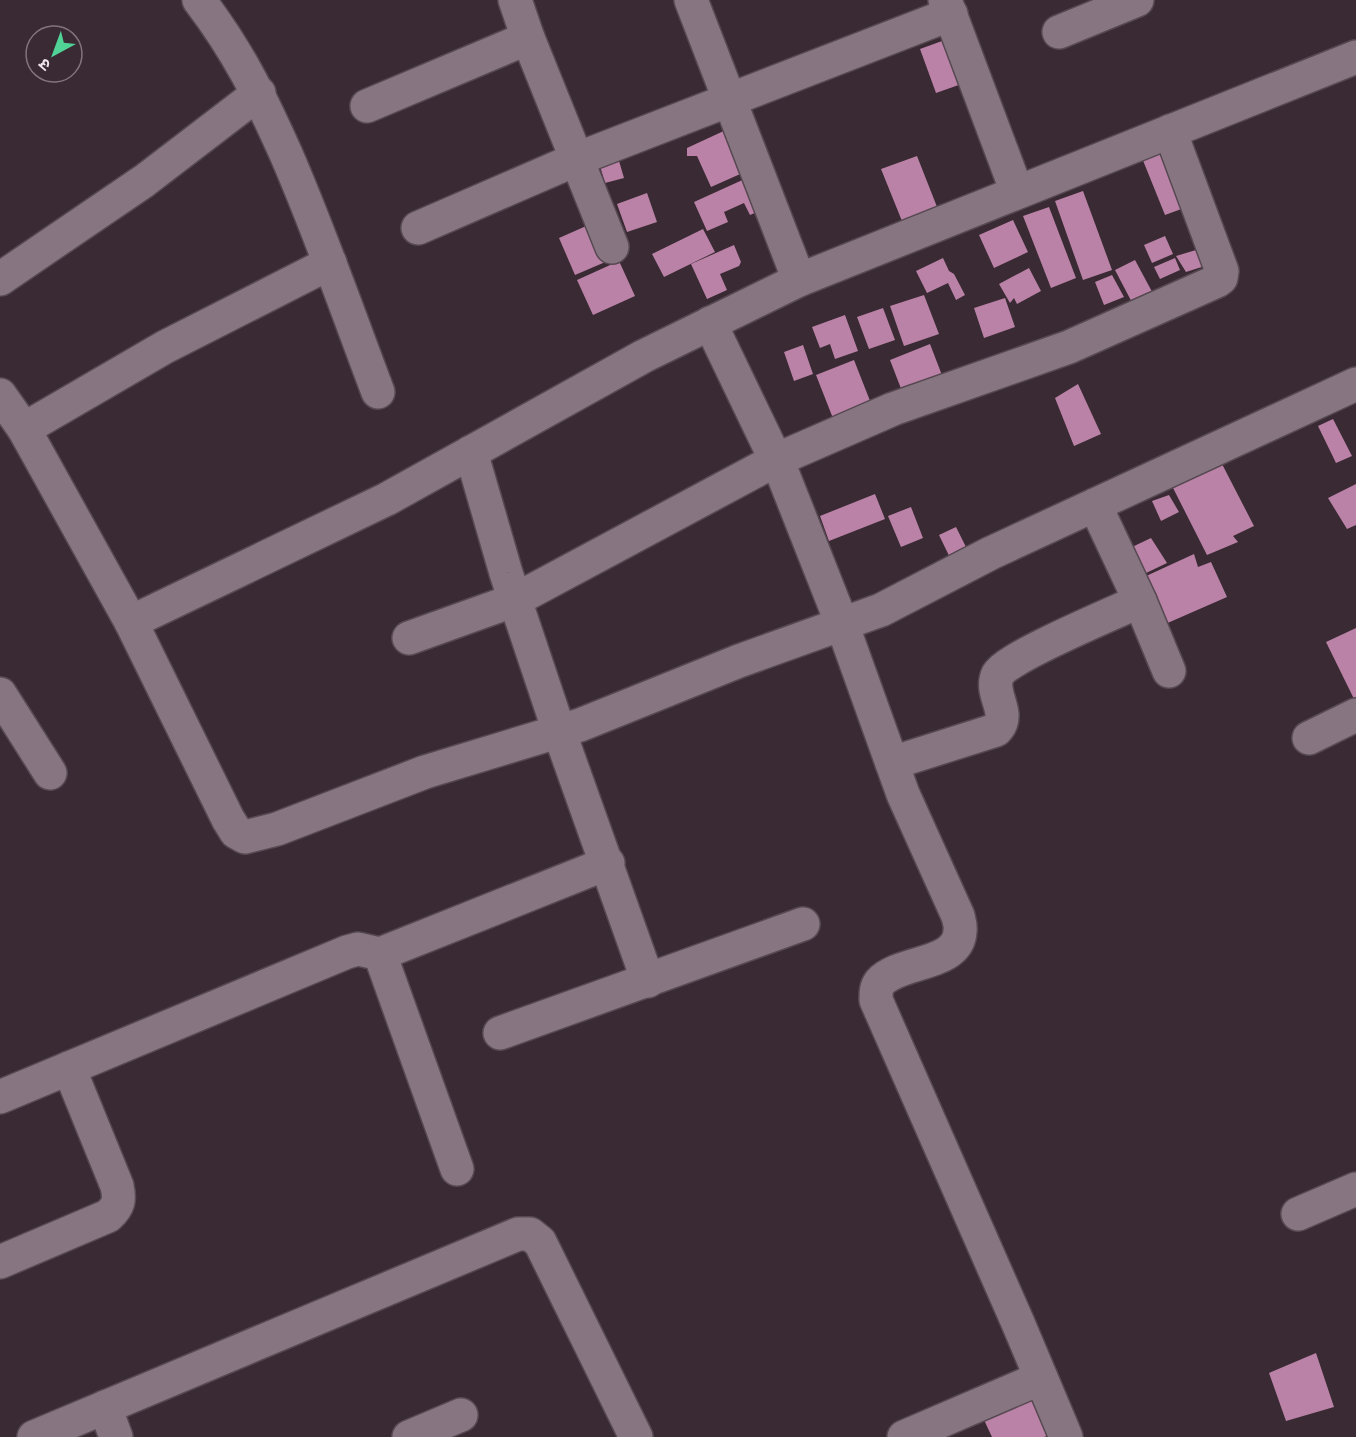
<svg xmlns="http://www.w3.org/2000/svg" width="1356" height="1437" viewBox="0 0 1356 1437" font-family="Karla,'Noto Sans Devanagari',sans-serif">
<rect width="100%" height="100%" fill="#392a33"/>
<g fill="#bb82a7">
<polygon points="953,37 970,81 936,93 920,49"/>
<polygon points="728,129 747,171 711,187 697,156 687,156 687,148"/>
<polygon points="1172,146 1195,204 1165,215 1142,158"/>
<polygon points="917,156 941,217 906,231 881,169"/>
<polygon points="619,161 624,178 605,183 600,166"/>
<polygon points="749,177 764,209 750,215 744,203 724,212 728,222 707,231 694,202"/>
<polygon points="1083,191 1112,270 1083,280 1055,201"/>
<polygon points="647,193 657,222 627,232 617,204"/>
<polygon points="1049,207 1076,278 1051,288 1023,216"/>
<polygon points="1013,220 1028,252 994,268 979,235"/>
<polygon points="593,223 610,260 575,275 559,238"/>
<polygon points="703,229 715,252 664,277 652,254"/>
<polygon points="1165,236 1173,254 1152,263 1144,245"/>
<polygon points="734,245 741,262 739,266 720,274 727,290 707,299 691,264"/>
<polygon points="1206,247 1211,264 1186,272 1176,256"/>
<polygon points="943,258 949,271 954,274 965,295 956,300 948,283 927,293 916,271"/>
<polygon points="1175,258 1180,270 1160,279 1154,267"/>
<polygon points="1135,260 1157,301 1137,312 1115,270"/>
<polygon points="619,261 635,296 593,315 577,280"/>
<polygon points="1029,268 1041,291 1017,304 1014,298 1010,303 999,284"/>
<polygon points="1112,275 1124,297 1104,305 1095,282"/>
<polygon points="924,295 939,334 904,346 890,306"/>
<polygon points="1005,298 1015,327 984,338 974,308"/>
<polygon points="883,308 895,340 869,349 857,317"/>
<polygon points="845,315 858,351 835,359 830,344 820,348 812,327"/>
<polygon points="930,344 945,383 905,399 890,360"/>
<polygon points="803,345 813,374 794,381 784,352"/>
<polygon points="854,360 874,411 836,426 816,375"/>
<polygon points="1078,384 1101,434 1074,446 1055,398"/>
<polygon points="1333,419 1352,456 1336,463 1318,426"/>
<polygon points="1222,464 1254,526 1233,536 1238,542 1207,555 1171,484"/>
<polygon points="1356,484 1356,525 1347,529 1328,498"/>
<polygon points="875,494 885,519 829,541 820,516"/>
<polygon points="1169,495 1179,512 1161,521 1152,501"/>
<polygon points="911,507 923,538 901,547 888,516"/>
<polygon points="956,527 970,555 954,566 939,535"/>
<polygon points="1151,538 1167,563 1144,574 1130,548"/>
<polygon points="1194,554 1198,567 1211,562 1227,597 1163,625 1144,577"/>
<polygon points="1356,628 1356,703 1326,642"/>
<polygon points="1316,1353 1334,1407 1286,1421 1269,1373"/>
<polygon points="1033,1398 1050,1435 1044,1437 992,1437 984,1420"/>
</g>
<g fill="none" stroke-linecap="round" stroke-linejoin="round">
<g stroke="#564951" stroke-width="36">
<g id="minor">
<path d="M199,0c39,51 61,96 87,154 34,78 62,159 92,238"/>
<polyline points="515,0 528,38 612,247"/>
<polyline points="691,0 799,280"/>
<polyline points="945,0 1017,192"/>
<polyline points="1059,32 1137,0"/>
<polyline points="367,106 528,38"/>
<polyline points="418,228 577,159 951,14"/>
<polyline points="0,279 144,181 259,93"/>
<path d="M710,323l74,154 58,147 61,170 55,122c1,5 3,10 2,15 -1,35 -60,29 -80,51 -4,5 -4,11 -4,18l142,323 48,114"/>
<polyline points="0,395 24,429 131,622 228,819 236,832 245,837 277,829 425,772 580,725 739,661 881,610 991,553 1356,384"/>
<polyline points="24,429 165,347 330,263"/>
<polyline points="471,452 506,573 559,731 648,981"/>
<polyline points="1095,505 1140,601 1169,671"/>
<polyline points="131,622 387,499 644,356 799,280 1356,57"/>
<polyline points="409,638 515,600 776,460 893,409 1069,347 1217,281 1221,278 1222,271 1170,131"/>
<polyline points="0,694 50,773"/>
<polyline points="1309,738 1356,715"/>
<path d="M892,763l104,-33c17,-17 -8,-36 2,-56 8,-16 118,-62 142,-73"/>
<polyline points="500,1033 803,924"/>
<polyline points="0,1097 347,952 358,949 380,954"/>
<polyline points="457,1169 380,954 608,863"/>
<polyline points="1298,1214 1356,1189"/>
<path d="M0,1262l108,-46c11,-10 12,-16 9,-30l-48,-118"/>
<polyline points="105,1407 116,1437"/>
<polyline points="34,1437 518,1234 530,1234 540,1242 636,1437"/>
<polyline points="409,1437 461,1415"/>
<polyline points="904,1437 1041,1378"/>
</g>
</g>
<use href="#minor" stroke="#877681" stroke-width="33"/>
</g>
<g transform="translate(54 54) rotate(221)"><circle r="28" fill="#392a33" stroke="#82757d" stroke-width="1.5"/>
<path d="M0-4.5L10 22L0 15L-10 22Z" fill="#51d397"/>
<text y="-9" font-size="16" font-weight="bold" text-anchor="middle" fill="#f0e6ec">उ</text>
</g>
</svg>
